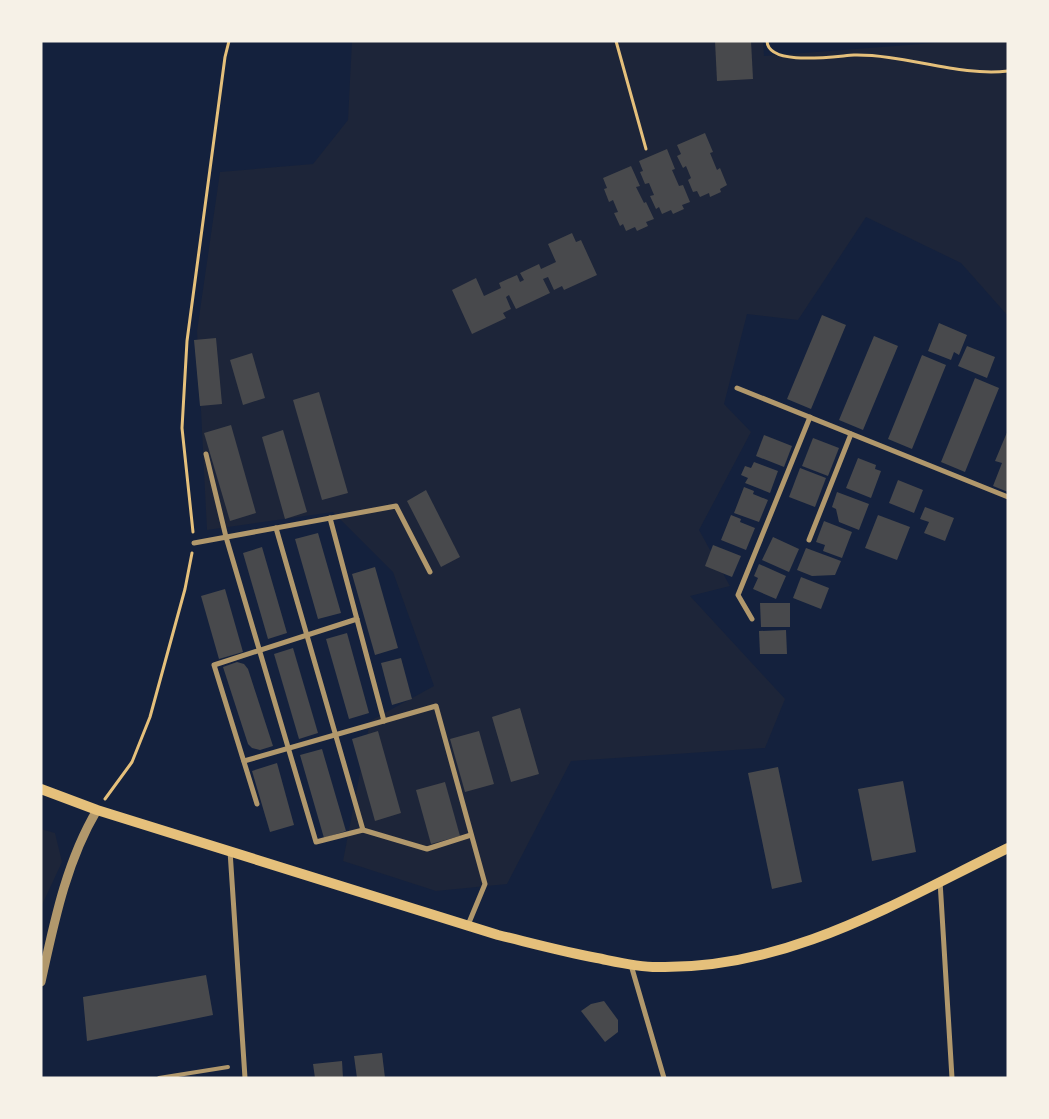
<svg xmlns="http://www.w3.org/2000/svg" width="1049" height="1119" viewBox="0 0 1049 1119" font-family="Commissioner,sans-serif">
<rect width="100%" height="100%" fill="#14213d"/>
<g fill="#1d2539">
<polygon points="352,41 763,41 764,56 960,41 1008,41 1008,316 961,263 866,217 798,320 747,314 724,404 751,432 699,530 730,586 690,596 785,699 765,748 571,761 507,884 436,891 343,861 370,721 434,686 393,572 333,512 207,530 197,331 220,172 313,164 348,120"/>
<polygon points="41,829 55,833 62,862 41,907"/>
</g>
<g fill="#48494c">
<polygon points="715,41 751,41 753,79 717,81"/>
<polygon points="705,133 713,152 710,153 717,170 720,168 727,185 720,189 721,192 710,197 709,193 700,197 697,191 693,192 688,180 691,178 686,166 683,168 677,156 681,154 677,145"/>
<polygon points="667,149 675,169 672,170 679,186 683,185 690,202 682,205 684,209 673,214 671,210 662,214 659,207 656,209 650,196 654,195 649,183 645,184 640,172 643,171 639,161"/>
<polygon points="631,166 640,186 636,187 644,203 646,202 654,219 646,222 648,226 637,231 635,227 626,231 623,224 620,226 614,213 618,212 613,200 609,202 604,189 607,188 603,178"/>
<polygon points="572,233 576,242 581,240 597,275 564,290 562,286 554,290 548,277 543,279 550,293 516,309 509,295 506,297 511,309 503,313 506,318 472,334 452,290 476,278 484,296 501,288 499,283 517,275 520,282 524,280 520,273 539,264 541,269 556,262 548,244"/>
<polygon points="822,315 846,325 811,409 787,399"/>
<polygon points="939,323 967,335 959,355 954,352 951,360 928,351"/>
<polygon points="874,336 898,346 863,430 839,420"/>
<polygon points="216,338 222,404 200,406 194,340"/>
<polygon points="967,346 995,357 987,378 958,366"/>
<polygon points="252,353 265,398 243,405 230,360"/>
<polygon points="922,355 946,365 912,449 888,439"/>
<polygon points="975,378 999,388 965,472 941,462"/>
<polygon points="319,392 348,493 322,500 293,400"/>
<polygon points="231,425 256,513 230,521 204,433"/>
<polygon points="283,430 307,512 285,519 262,437"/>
<polygon points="1008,430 1008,492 993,486 1002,463 995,461"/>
<polygon points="764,435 792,446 784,467 756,456"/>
<polygon points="813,438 839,448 828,476 802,466"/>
<polygon points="858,458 876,465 875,469 881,471 871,498 846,488"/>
<polygon points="754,462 778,471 770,493 745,483 748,478 741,475 745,466 751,468"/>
<polygon points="800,468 826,478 815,507 789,497"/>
<polygon points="898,480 923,490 914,513 889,503"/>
<polygon points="744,487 754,491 753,494 768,500 759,522 734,513"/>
<polygon points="426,490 460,557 441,567 407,501"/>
<polygon points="837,492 869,504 859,530 839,522 836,509 832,507"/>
<polygon points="925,507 954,518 945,541 924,533 929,522 920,519"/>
<polygon points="731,515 741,519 740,522 755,528 746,550 721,540"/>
<polygon points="878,515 910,527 897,560 865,548"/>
<polygon points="824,521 852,532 842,558 823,551 825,545 816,542"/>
<polygon points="318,533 341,613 318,619 295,539"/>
<polygon points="773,537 799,549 789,572 762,560"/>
<polygon points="713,545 741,556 732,577 705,566"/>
<polygon points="262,547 287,633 268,639 243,553"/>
<polygon points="806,548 841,561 835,575 812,576 797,570"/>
<polygon points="759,564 786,576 776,599 753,589 758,578 754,576"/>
<polygon points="375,567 398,648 375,655 352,574"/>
<polygon points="801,577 829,588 821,609 793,598"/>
<polygon points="225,589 243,652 219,659 201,596"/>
<polygon points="760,603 790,603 790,627 761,627"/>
<polygon points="786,630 787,654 760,654 759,631"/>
<polygon points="347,633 369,713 349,719 326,639"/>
<polygon points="293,648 318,733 299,739 274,654"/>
<polygon points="401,658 412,699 392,705 381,663"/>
<polygon points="237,662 244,664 248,669 273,746 260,750 252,748 248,744 223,667"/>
<polygon points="520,708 539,774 511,782 492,717"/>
<polygon points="378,731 401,813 375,821 352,739"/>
<polygon points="479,731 494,784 465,792 450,739"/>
<polygon points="322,749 346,831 324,838 300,755"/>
<polygon points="277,763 294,825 270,832 252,771"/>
<polygon points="778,767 802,882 772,889 748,773"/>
<polygon points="903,781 916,852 872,861 858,789"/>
<polygon points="445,782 460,836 431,844 416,790"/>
<polygon points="206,975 213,1015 87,1041 83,997"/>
<polygon points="604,1001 618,1020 618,1032 605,1042 581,1011 591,1004"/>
<polygon points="382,1053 385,1078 357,1078 354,1056"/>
<polygon points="342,1061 343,1078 315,1078 313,1064"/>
</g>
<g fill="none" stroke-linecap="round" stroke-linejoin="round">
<g stroke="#e5c07b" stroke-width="3">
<polyline points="616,41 646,149"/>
<path d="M767,41c1,26 69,15 87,14 50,-1 106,22 154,16"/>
<polyline points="193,532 182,428 187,341 225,57 229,41"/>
<polyline points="105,799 132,762 150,717 185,589 192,553"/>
</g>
<polyline stroke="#b1986c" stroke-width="4" points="159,1078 228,1067"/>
<g stroke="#b1986c" stroke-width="5">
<polyline points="737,388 1008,497"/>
<polyline points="206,454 226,537 316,842 363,830 427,849 471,835"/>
<polyline points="330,518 384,721"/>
<polyline points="276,528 363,830"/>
<polyline points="809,540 851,434"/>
<polyline points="194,543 396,506 430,572"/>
<polyline points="752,619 738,595 810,417"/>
<polyline points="244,761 436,706 485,884 468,925"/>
<polyline points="257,804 214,665 357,619"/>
<polyline points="230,851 245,1078"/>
<polyline points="940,881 952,1078"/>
<polyline points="631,965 664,1078"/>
</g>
<path stroke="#b1986c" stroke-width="9" d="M41,982c13,-59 25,-120 56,-172"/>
<path stroke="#e5c07b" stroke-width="10" d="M41,789l56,21 401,125c33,8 66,17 99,23 20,4 40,9 60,9 130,3 238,-64 351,-119"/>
</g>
<rect width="1049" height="1119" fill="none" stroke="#f6f1e7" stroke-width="85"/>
</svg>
